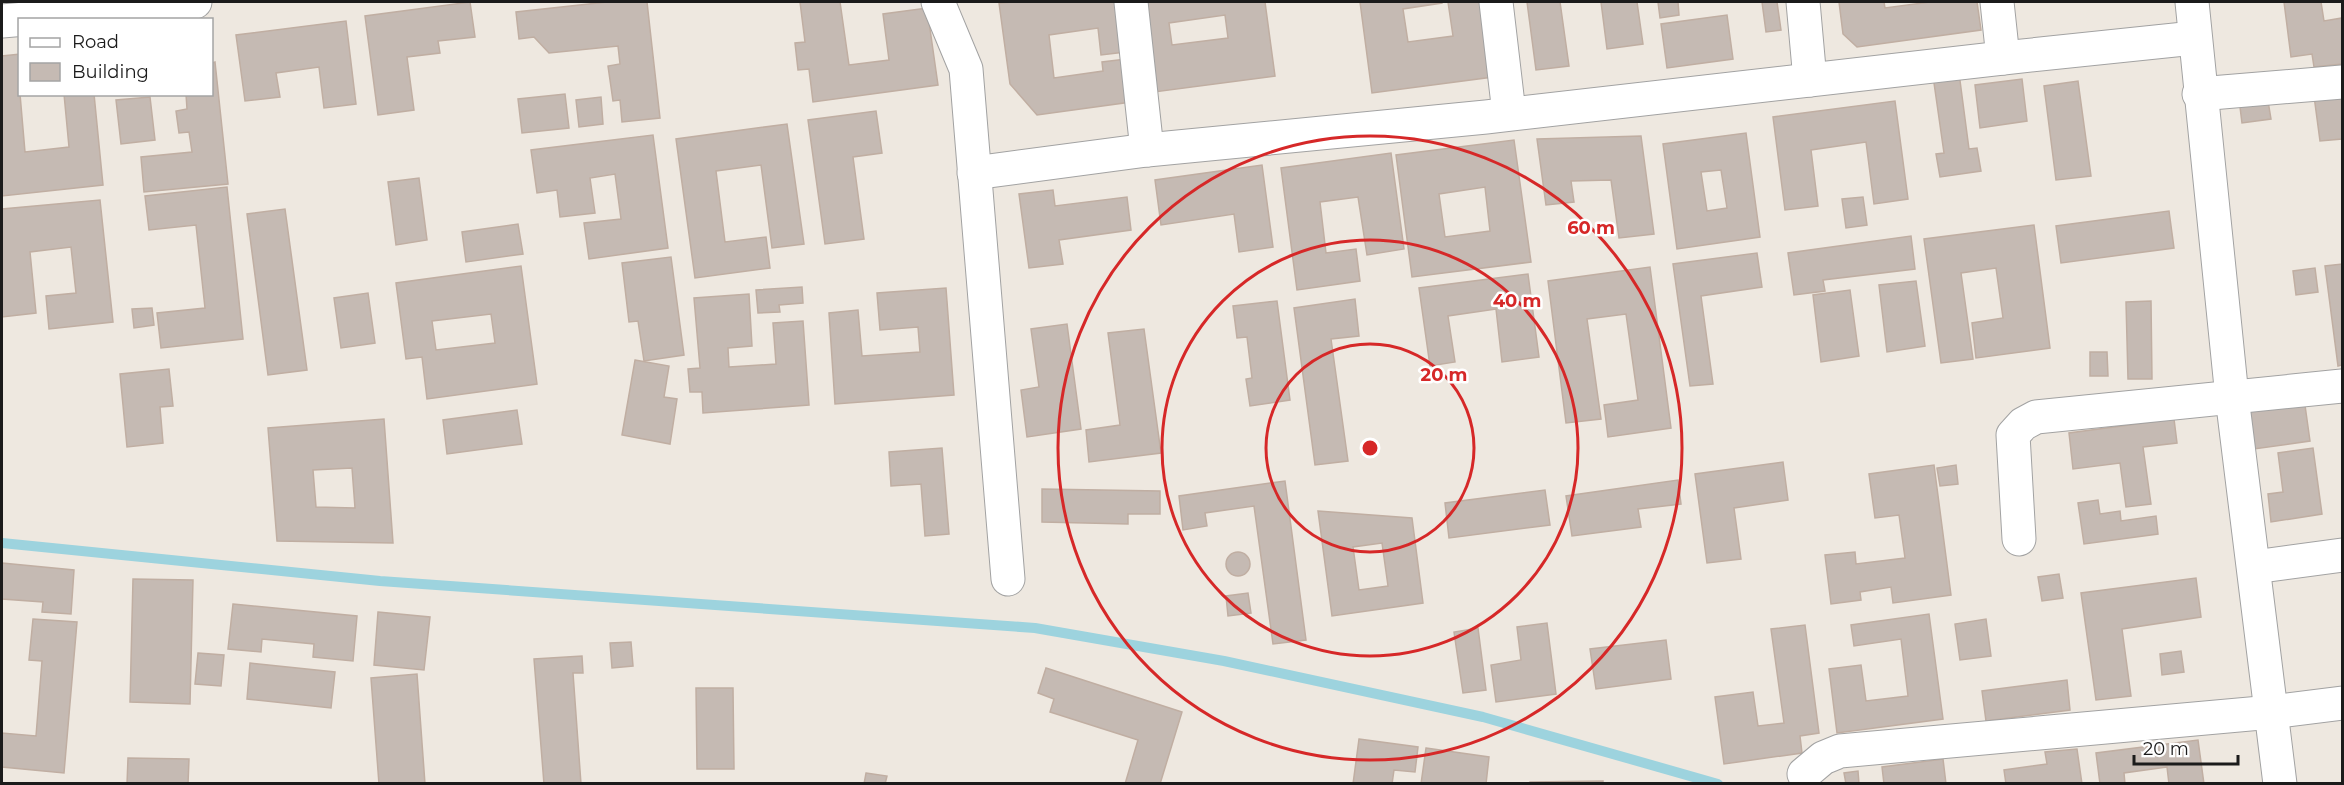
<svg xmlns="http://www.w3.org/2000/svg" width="2344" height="785" viewBox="0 0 2344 785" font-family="Montserrat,sans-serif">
<rect width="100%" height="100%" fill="#eee8e0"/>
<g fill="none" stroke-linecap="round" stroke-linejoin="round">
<polyline stroke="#9dd3de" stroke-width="10" points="2,543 380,581 1035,628 1224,661 1483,717 1718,784"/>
</g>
<g fill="#c5bab3" stroke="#c0aea2" stroke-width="1.5" fill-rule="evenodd">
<polygon points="470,2 475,37 438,41 440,53 407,57 414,110 378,115 365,16"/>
<polygon points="607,2 647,2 660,118 622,122 620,100 613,101 608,66 620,64 618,46 549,53 534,37 519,39 516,12"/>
<polygon points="800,2 840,2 849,65 889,60 883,14 927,8 938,85 813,102 809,69 798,70 795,43 805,42"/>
<polygon points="1013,2 1118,2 1125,52 1101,55 1098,28 1049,35 1054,78 1103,71 1102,62 1126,59 1131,102 1037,115 1010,84 999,3"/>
<path d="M1142,2h123l10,74 -121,16zM1225,15l3,23 -56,7 -3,-22z"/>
<polygon points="1360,2 1442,2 1442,3 1403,9 1408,42 1453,36 1448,2 1483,2 1493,77 1372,93"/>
<polygon points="1527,2 1560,2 1569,66 1536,70"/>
<polygon points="1601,2 1637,2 1643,44 1607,49"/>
<polygon points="1658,2 1678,2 1679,15 1660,18"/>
<polygon points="1762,2 1777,2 1781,30 1766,32"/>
<polygon points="1839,2 1884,2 1885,8 1930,2 1977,2 1981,30 1857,47 1843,34"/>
<polygon points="2284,2 2321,2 2324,21 2342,18 2342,64 2314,67 2312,54 2291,57"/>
<polygon points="1727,15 1733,59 1667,68 1661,24"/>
<polygon points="346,21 356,104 324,108 319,67 276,73 280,97 245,101 236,35"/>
<polygon points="20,54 20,94 25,152 69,147 64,94 94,94 103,185 2,196 2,56"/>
<polygon points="215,62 228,184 144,192 141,157 192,152 189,132 179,133 176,111 187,109 186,94 212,94 212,63"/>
<polygon points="1959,73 1969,149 1977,148 1981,171 1940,177 1936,154 1944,153 1933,76"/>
<polygon points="2022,79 2027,121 1980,128 1975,85"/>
<polygon points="2078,81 2091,176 2056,180 2044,86"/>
<polygon points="2342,92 2342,139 2320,141 2314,96"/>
<polygon points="565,94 569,128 522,133 518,99"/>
<polygon points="2267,95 2271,119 2242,123 2239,99"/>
<polygon points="150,97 155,140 121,144 116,100"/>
<polygon points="601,97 603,124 579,127 576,100"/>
<polygon points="1895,101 1908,199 1874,204 1866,142 1811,150 1818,206 1785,210 1773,117"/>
<polygon points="876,111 882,153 853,157 864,239 825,244 808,120"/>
<polygon points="787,124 804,244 772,248 761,165 716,171 725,242 766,237 770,268 695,278 676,139"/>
<path d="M1746,133l14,104 -83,12 -14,-105zM1721,170l6,38 -20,3 -6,-39z"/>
<polygon points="653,135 668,248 589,259 584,223 621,219 615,174 590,178 595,213 560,217 557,190 537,193 531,150"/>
<polygon points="1641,136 1654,234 1619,238 1611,180 1571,181 1574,202 1546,205 1537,139"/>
<path d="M1514,140l17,122 -119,15 -16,-122zM1485,187l5,44 -45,6 -6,-43z"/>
<polygon points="1391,153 1404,249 1367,255 1358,197 1320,202 1326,253 1356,249 1360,281 1297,290 1281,168"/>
<polygon points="1262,165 1273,247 1239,252 1234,214 1161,225 1155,180"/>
<polygon points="419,178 427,240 396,245 388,182"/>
<polygon points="227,187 243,339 161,348 157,313 205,308 196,225 149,230 145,196"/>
<polygon points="1053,190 1055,206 1127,197 1131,230 1059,240 1063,264 1029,268 1019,194"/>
<polygon points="1863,197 1867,225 1846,228 1842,199"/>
<polygon points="100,200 113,322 49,329 46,296 76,293 71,247 30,252 36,313 2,317 2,209"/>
<polygon points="285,209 307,370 268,375 247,214"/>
<polygon points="2169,211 2174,248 2061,263 2056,226"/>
<polygon points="518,224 523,254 466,262 462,232"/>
<polygon points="2034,225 2050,348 1976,358 1972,323 2003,318 1996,268 1961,273 1973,359 1941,363 1924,239"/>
<polygon points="1911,236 1915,269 1823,280 1825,291 1794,295 1788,253"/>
<polygon points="1757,253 1762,287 1701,296 1713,384 1690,386 1673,264"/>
<polygon points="671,257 684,355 644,361 638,321 629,322 622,263"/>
<polygon points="2342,264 2342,365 2338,366 2325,266"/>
<path d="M521,266l16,118 -110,15 -5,-42 -16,2 -10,-76zM491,314l4,29 -59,7 -4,-29z"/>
<polygon points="1650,267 1671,428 1608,437 1604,405 1638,400 1626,314 1587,319 1601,419 1566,423 1548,281"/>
<polygon points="2315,268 2318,292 2296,295 2293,271"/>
<polygon points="1528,274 1539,357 1502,362 1496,309 1448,316 1455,362 1430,366 1419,288"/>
<polygon points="1916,281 1925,346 1887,352 1879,285"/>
<polygon points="802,287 803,303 779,305 780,312 758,313 756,290"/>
<polygon points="946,288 954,395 835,404 829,313 858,310 862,356 920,352 918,327 880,330 877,293"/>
<polygon points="1850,290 1859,356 1821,362 1813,295"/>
<polygon points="368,293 375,343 341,348 334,298"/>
<polygon points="749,294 752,346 728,348 729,367 776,364 773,323 803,321 809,405 703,413 702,392 690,392 688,369 700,368 694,298"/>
<polygon points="1355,299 1359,336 1331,339 1348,461 1315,465 1294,308"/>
<polygon points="1277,301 1290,400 1250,406 1246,379 1252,378 1247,337 1237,338 1233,306"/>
<polygon points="2151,301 2152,379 2128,379 2126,302"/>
<polygon points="152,308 154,325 134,328 132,309"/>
<polygon points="1067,324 1081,429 1027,437 1021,390 1039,387 1031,329"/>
<polygon points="1144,329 1161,453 1089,462 1086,430 1120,425 1108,333"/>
<polygon points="2090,352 2107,352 2108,376 2090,376"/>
<polygon points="635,360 669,366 664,397 677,399 670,444 622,435"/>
<polygon points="169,369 173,406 160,407 163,443 127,447 120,374"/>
<polygon points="2304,398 2310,441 2254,449 2248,405"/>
<polygon points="517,410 522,444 447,454 443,420"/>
<path d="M384,419l9,124 -116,-2 -9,-113zM352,468l3,40 -39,-1 -3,-37z"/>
<polygon points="2174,419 2177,443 2143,447 2151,504 2126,507 2120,463 2073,469 2069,433"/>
<polygon points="942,448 949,534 925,536 921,484 891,486 889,452"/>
<polygon points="2313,448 2322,514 2271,522 2268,494 2283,492 2278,453"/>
<polygon points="1783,462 1788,500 1734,508 1741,559 1707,563 1695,474"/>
<polygon points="1934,465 1951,595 1893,603 1891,587 1860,592 1861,600 1831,604 1825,555 1855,552 1856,564 1905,558 1899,515 1875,518 1869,474"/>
<polygon points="1956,465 1958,484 1940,486 1937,468"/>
<polygon points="1678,480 1681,504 1638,509 1641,527 1572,536 1566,496"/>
<polygon points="1285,481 1306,640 1273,644 1254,506 1205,513 1207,526 1183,530 1179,496"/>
<polygon points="1042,489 1160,491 1160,514 1128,514 1128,524 1042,522"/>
<polygon points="1545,490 1550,525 1449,538 1445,503"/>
<polygon points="2098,500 2100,514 2120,511 2121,521 2156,516 2158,534 2084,544 2078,503"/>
<path d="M1318,511l94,7 11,85 -91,13zM1382,543l6,43 -29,4 -6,-43z"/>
<circle cx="1238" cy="564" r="12"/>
<polygon points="2,563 74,570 71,614 42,612 43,602 2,599"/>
<polygon points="2059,574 2063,598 2042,601 2038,577"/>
<polygon points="2196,578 2201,617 2122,629 2131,696 2096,700 2081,593"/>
<polygon points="133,579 193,580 190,704 130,702"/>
<polygon points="1248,593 1251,613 1228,616 1226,596"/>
<polygon points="233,604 357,616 353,661 313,657 314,644 262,639 261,652 228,649"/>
<polygon points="378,612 430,617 424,670 374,665"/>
<polygon points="1929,614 1943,719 1837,733 1829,669 1861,665 1866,701 1908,696 1901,639 1854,646 1851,625"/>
<polygon points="33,619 77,622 64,773 2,767 2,733 36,736 42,661 29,660"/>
<polygon points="1986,619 1991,656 1960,660 1955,624"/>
<polygon points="1547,623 1556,694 1496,702 1491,665 1521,660 1517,627"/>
<polygon points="1805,625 1819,733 1800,736 1802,753 1724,764 1715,697 1753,692 1758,726 1784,723 1771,629"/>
<polygon points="1478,628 1486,690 1463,693 1454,632"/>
<polygon points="1666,640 1671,679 1596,689 1590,649"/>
<polygon points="631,642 633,666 612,668 610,643"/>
<polygon points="2181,651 2184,672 2162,675 2160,654"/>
<polygon points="198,653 224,655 221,686 195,684"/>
<polygon points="582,656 583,673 573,673 581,784 544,784 534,659"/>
<polygon points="250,663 335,672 331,708 247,699"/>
<polygon points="1046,668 1182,712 1160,784 1125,784 1138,740 1050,712 1054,699 1038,693"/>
<polygon points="417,674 425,784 379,784 371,678"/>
<polygon points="2067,680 2070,710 1986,721 1982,691"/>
<polygon points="696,688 733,688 734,769 697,769"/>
<polygon points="1359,739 1418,747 1415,772 1394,770 1392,784 1353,784"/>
<polygon points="2198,740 2204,784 2169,784 2167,767 2124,773 2125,784 2100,784 2096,753"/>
<polygon points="1426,748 1489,757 1486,784 1421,784"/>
<polygon points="2077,749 2082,784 2006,784 2004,770 2047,764 2045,752"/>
<polygon points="128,758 189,759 188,784 127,784"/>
<polygon points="1943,759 1946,784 1884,784 1882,767"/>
<polygon points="1858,771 1859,784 1846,784 1844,773"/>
<polygon points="866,773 887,776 885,784 864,784"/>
<polygon points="1603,781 1603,784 1530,784 1530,782"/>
</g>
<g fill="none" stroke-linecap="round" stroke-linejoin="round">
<g stroke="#a2a2a2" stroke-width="35">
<g id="minor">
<polyline points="938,2 966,69 1008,579"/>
<polyline points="1131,2 1147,150"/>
<polyline points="1496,2 1509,113"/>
<polyline points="1803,2 1810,80"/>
<polyline points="1997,2 2003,58"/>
<polyline points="2192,2 2232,397 2280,784"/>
<polyline points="2,21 84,14 195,2"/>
<polyline points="2199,94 2342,82"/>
<polyline points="974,173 1147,150 1486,117 2003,58 2194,38"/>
<polyline points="2019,539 2013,435 2023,424 2036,417 2342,386"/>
<polyline points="2254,567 2342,555"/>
<polyline points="1804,774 1823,758 1840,751 2272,712 2342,703"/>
</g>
</g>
<use href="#minor" stroke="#fff" stroke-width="33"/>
</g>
<g fill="none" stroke="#d62828" stroke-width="3">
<circle cx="1370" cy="448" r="104"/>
<circle cx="1370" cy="448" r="208"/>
<circle cx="1370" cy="448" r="312"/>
</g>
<circle cx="1370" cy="448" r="9" fill="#d62828" stroke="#fff" stroke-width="3"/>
<g font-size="18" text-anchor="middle" font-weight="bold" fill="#d62828" stroke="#fff" stroke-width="5" stroke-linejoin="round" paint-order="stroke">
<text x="1591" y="234">60 m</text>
<text x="1517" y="307">40 m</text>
<text x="1444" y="381">20 m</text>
</g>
<rect width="2344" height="785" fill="none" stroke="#1b1b1b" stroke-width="6"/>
<rect x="18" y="18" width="195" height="78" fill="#ffffff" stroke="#a4a4a4" stroke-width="1.5"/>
<rect x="30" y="38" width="30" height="9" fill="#ffffff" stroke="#a4a4a4" stroke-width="1.5"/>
<text x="72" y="48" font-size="18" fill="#1b1b1b">Road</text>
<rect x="30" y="63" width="30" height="18" fill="#c5bab3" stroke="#a4a4a4" stroke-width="1.5"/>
<text x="72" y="78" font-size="18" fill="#1b1b1b">Building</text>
<path d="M2134 755v9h104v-9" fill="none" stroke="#1b1b1b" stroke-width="3"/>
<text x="2143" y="755" font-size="18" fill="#1b1b1b" stroke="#ffffff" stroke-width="4.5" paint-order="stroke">20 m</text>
</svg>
